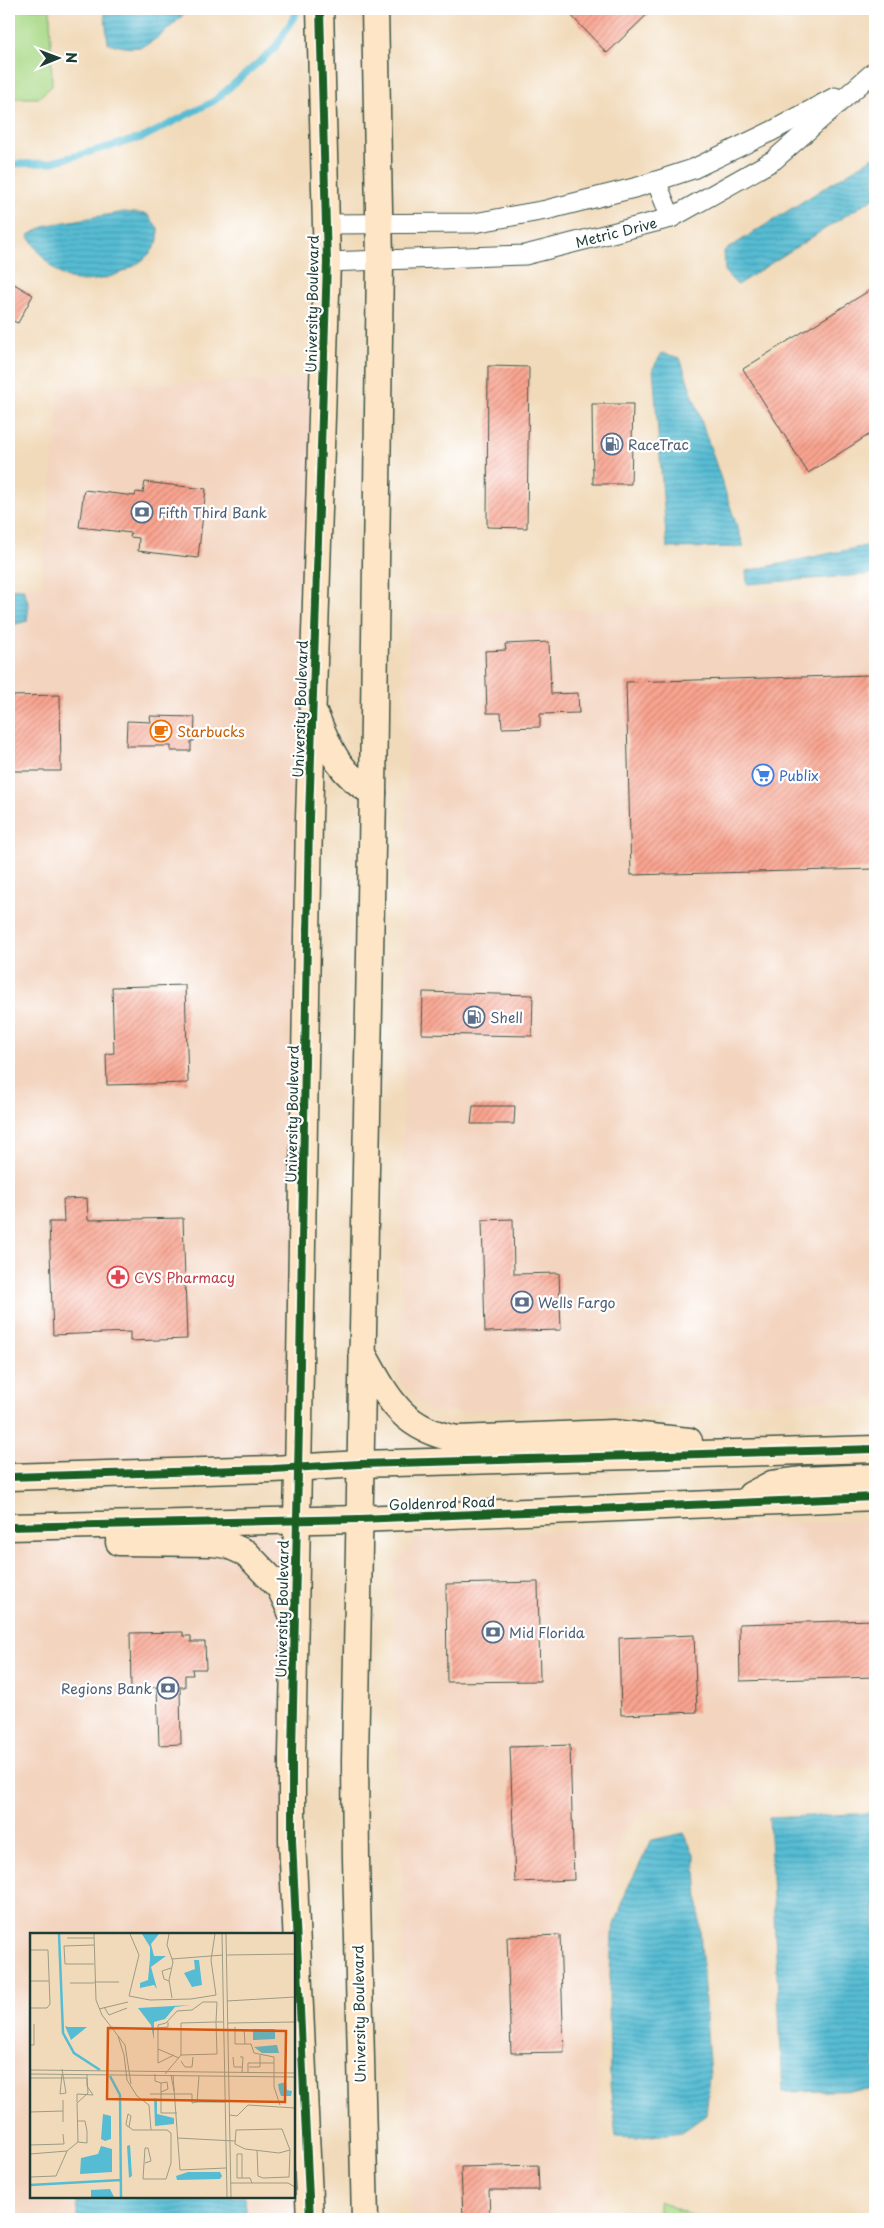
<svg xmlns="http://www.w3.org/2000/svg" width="884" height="2228" viewBox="0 0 884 2228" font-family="'Playpen Sans',sans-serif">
<defs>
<pattern id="wetland-marsh" width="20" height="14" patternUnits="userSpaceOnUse" patternTransform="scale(1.25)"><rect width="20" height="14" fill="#a9d987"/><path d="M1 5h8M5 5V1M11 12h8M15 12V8" fill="none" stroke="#91bb75"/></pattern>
<pattern id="water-rules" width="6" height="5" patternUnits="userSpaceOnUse" patternTransform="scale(1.25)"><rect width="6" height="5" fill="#56bcd3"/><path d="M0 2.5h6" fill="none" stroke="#479aac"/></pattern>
<pattern id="building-hatch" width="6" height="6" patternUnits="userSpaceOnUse" patternTransform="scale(1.25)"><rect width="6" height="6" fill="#faa490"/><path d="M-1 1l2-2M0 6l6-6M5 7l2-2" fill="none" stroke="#ca8776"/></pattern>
</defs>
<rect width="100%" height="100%" fill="#fff"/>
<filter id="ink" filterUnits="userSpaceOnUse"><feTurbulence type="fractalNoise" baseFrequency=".02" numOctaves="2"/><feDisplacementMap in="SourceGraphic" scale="10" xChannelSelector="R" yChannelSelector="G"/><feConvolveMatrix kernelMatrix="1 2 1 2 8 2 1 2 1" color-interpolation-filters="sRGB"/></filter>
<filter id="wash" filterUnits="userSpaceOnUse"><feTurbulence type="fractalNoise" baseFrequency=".0096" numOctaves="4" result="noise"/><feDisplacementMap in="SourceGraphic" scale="20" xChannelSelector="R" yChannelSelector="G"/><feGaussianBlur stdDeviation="1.12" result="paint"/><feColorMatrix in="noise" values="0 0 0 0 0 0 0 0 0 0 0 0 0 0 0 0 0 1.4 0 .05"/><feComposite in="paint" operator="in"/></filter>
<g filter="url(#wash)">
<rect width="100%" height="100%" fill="#f1daba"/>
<g fill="#f3d4bf" fill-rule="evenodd">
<polygon points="317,379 297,1466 9,1475 9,587 41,586 60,386"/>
<polygon points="875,600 875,1399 430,1412 400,1380 409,614"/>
<polygon points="875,1520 875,1767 738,1772 739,1806 642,1812 619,1839 598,2071 605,2219 410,2219 394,1563 420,1536"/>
<path d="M295,1523l16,696h-302v-684zM31,1934h263v263h-263z"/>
</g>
<polygon fill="url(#wetland-marsh)" stroke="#648b5e" points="659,2201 700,2219 659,2219"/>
<polygon fill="#a9d987" stroke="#648b5e" points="9,9 50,9 52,86 38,98 9,98"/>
<g fill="url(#water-rules)" stroke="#3a7c84">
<path d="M104,9h84c-7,10 -33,33 -45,37 -12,4 -24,0 -35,-3z"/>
<polygon points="875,156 875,197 737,285 725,272 724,251"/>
<path d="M124,212l23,2 11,14c0,4 1,11 -1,15 -13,26 -61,44 -87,36 -18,-6 -33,-29 -42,-44l20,-10z"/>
<polygon points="662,353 680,358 744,547 667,548 653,368"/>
<polygon points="875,544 875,574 747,584 746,571"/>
<polygon points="23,588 29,605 27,621 9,626 9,589"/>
<polygon points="875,1813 875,2090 783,2092 769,1818"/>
<polygon points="684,1833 695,1856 710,2077 706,2115 682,2132 636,2138 616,2137 610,2084 609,1991 612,1934 627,1889 652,1840"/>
<polygon points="77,2197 245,2197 247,2219 77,2219"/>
</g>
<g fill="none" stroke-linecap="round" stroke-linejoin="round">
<polyline stroke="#56bcd3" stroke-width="7" points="9,164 49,163 144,137 214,101 274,49 299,9"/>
</g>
<g id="blocks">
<g fill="url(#building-hatch)">
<polygon points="565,9 653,9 607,53"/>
<polygon points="9,281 33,295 18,323 13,321 9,328"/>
<polygon points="875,287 875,431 808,473 743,369"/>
<polygon points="488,366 529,367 527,528 487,527"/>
<polygon points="592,404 633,404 631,484 593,484"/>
<polygon points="145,482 206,489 198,558 138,551 139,538 130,537 131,533 79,527 84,490 135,496 136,492 143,493"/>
<polygon points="549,642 551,694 578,693 579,713 540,714 540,727 502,728 501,713 487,713 485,651 506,650 505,644"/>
<polygon points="870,675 875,795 875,869 631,875 626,682"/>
<polygon points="60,695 61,771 9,771 9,696"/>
<polygon points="150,716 195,717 194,741 191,741 191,751 171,751 171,746 126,746 127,721 151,722"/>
<polygon points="185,985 188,1083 107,1085 106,1054 114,1053 112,987"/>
<polygon points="423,992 533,995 532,1036 422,1034"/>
<polygon points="473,1106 515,1106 514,1124 471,1124"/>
<polygon points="87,1198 88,1220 183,1218 187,1339 130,1341 130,1332 53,1335 49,1222 64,1222 63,1199"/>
<polygon points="513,1219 514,1274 559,1273 561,1330 485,1332 482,1220"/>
<polygon points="538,1582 540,1681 447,1682 446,1584"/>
<polygon points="875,1620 875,1677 740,1681 739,1624"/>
<polygon points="183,1632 183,1636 191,1636 191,1642 205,1642 206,1669 192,1669 193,1675 185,1675 185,1687 180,1687 181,1744 159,1745 157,1687 131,1689 130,1633"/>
<polygon points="694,1635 697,1712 621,1715 619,1638"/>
<polygon points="570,1745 574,1880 515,1882 510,1747"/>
<polygon points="560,1935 564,2052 511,2053 507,1937"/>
<polygon points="538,2165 539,2190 489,2190 490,2219 463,2219 461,2167"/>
</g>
</g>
</g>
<g filter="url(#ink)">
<use href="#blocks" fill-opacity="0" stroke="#3e5548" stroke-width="1"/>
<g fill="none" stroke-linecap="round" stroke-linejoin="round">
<g stroke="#3e5548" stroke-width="21">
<g id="street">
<polyline points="656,181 671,218"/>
<polyline points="326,224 474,223 546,210 638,187 693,169 772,131 835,97"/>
<path id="s1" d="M327,262l198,-7 146,-37 103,-58 101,-89"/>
</g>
</g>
<g stroke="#3e5548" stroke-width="29">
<g id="secondary">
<path d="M316,717c15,35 23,56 57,76"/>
<path d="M362,1352c25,45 40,78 96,87l155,-6 76,8"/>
<polyline points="9,1477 273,1469 360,1464 875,1449"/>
<polyline points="751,1495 772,1484 803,1480 875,1477"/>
<polyline points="9,1527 360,1519 875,1497"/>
<polyline points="119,1542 213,1543 228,1545 246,1553 280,1588 293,1616"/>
<polyline points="310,2219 292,1840 292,1754 299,1424 309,818 327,262 320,9"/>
<polyline points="365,2219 356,1859 355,1761 373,793 380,260 375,9"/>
</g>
</g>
<use href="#street" stroke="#fff" stroke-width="19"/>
<use href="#secondary" stroke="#fde5c5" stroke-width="26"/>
<g stroke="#fff" stroke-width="11">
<g id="cycleway">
<polyline points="9,1477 273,1469 360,1464 875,1449"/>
<polyline points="9,1527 360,1519 875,1497"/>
<polyline points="310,2219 292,1840 292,1754 299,1424 309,818 327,262 320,9"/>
</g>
</g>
<use href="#cycleway" stroke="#1b5e20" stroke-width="8"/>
</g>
</g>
<defs>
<g id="fuel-ring" transform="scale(1.125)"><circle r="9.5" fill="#fff" stroke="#5c6f8a" stroke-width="1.5"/><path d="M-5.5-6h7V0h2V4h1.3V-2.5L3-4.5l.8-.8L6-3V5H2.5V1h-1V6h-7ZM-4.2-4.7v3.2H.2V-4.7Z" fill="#5c6f8a"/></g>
<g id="bank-ring" transform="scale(1.125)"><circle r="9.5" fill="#fff" stroke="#5c6f8a" stroke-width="1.5"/><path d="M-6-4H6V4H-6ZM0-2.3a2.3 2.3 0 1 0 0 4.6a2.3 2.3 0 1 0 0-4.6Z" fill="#5c6f8a"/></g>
<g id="cafe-ring" transform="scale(1.125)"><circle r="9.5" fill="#fff" stroke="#e8710a" stroke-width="1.5"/><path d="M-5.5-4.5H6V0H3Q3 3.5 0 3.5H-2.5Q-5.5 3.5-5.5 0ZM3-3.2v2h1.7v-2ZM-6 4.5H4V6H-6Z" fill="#e8710a"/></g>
<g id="supermarket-ring" transform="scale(1.125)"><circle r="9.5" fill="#fff" stroke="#3f7fe0" stroke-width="1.5"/><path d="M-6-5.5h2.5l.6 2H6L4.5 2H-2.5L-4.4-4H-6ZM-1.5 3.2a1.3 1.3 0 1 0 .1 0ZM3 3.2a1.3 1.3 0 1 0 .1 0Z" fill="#3f7fe0"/></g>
<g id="pharmacy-ring" transform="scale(1.125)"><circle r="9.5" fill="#fff" stroke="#e0444e" stroke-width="1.5"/><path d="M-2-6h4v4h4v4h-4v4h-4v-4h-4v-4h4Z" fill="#e0444e"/></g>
</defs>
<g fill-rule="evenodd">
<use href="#fuel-ring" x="612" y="444"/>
<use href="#bank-ring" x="142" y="512"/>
<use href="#cafe-ring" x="161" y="731"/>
<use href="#supermarket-ring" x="763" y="775"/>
<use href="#fuel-ring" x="474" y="1017"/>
<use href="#pharmacy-ring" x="118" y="1277"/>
<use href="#bank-ring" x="522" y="1302"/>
<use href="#bank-ring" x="493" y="1632"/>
<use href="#bank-ring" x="168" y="1688"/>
</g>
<g text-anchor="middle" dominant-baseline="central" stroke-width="4.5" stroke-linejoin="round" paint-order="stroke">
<g font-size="14" fill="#1f3d34" stroke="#fff">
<text stroke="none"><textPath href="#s1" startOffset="292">Metric Drive</textPath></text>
<text transform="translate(312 304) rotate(-89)">University Boulevard</text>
<text transform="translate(300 709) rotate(-88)">University Boulevard</text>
<text transform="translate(292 1114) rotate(-89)">University Boulevard</text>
<text transform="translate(442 1503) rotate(-2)">Goldenrod Road</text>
<text transform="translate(282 1609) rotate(-89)">University Boulevard</text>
<text transform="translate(359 2014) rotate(-91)">University Boulevard</text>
</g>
<g font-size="14" fill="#4e5e75" stroke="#fff" text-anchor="start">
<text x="628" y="444">RaceTrac</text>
<text x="158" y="512">Fifth Third Bank</text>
<text x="490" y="1017">Shell</text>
<text x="538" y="1302">Wells Fargo</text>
<text x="509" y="1632">Mid Florida</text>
<text x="152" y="1688" text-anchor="end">Regions Bank</text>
</g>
<g font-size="14" fill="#c56008" stroke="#fff" text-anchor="start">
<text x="177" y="731">Starbucks</text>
</g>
<g font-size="14" fill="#366cbe" stroke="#fff" text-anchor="start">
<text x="779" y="775">Publix</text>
</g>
<g font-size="14" fill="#be3a42" stroke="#fff" text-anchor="start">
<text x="134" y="1277">CVS Pharmacy</text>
</g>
</g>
<g transform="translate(30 1933)">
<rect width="265" height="265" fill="#f1daba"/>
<path d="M112,1h17l-8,10 3,12h12l-15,11 6,22 -3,-4 -14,3v-5l8,-3 2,-22v-11zM164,27h5l3,25 -10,2 -8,-14 11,-4zM160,72l-15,2 -10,12 -11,3v18l-3,-15 -13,-17zM35,93l3,1h19l-16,13zM223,96h22v10l-22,1zM247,112l2,8h-17l-8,-6zM256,149l1,8 5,1 -1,5h-10l-2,-6 -1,-6zM124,165l3,1v15l17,4v6l-19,2zM73,181l8,2v23l-6,2 -4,-2zM100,212l2,31 -3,2 -2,-32zM71,213l11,3v23l-32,2 1,-16 17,-4zM158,239h32l2,4 -2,3 -43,1 -1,-4zM80,256l4,8h-23v-7z" fill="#56bcd3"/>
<path fill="none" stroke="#56bcd3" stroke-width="2.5" d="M29,1l4,99 11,20 26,17M80,143l10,19 1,102M0,252l91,-5"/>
<path fill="none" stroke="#9d9b84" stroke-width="1" d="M64,1l2,66 6,15 23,30 6,39M100,1l9,21 -10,41 21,4 41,-1 25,-4 -5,-35 4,-26M139,1l-2,11 6,17 -4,18 3,18M192,1l5,263M196,1l5,263M37,5h27M0,17h18l2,54 -3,4h-17M197,22l68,-1M142,26l51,-4M64,31h-29l-1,-18 30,-1M0,48h19M139,48l-5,-2 -2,-8 9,-3M64,49h25M40,50h24M197,68l68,-4M74,74l5,8 18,-7M69,76l29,-7M198,90l67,-1M0,92v49M205,94v17h16l3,9 20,4v30l6,18M128,95l10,-1v-5M214,96l1,15M88,103l6,19 3,25 10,16 12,9 2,25M1,112h3v-21M128,116v14l16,-8M203,124l1,10h8M210,124h3l-1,16M149,125l-21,-9v-24l8,-2 11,-12 15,-1 11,-8h14l-1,20h7M151,128l4,6h7l1,-10M219,134h11v-12M32,136l4,24 -6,1 2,-20M0,137l265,3M218,140v-10h26M0,141l265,3M135,141l16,-19v-32l35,-1 1,32 -36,1M141,142l3,16M143,142l7,95 46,-2M0,145h57M131,159l7,-3 -1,-7 -6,1M120,161h11v-11l-6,-2v-7M33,167v22M47,169v-8l16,1 -6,-9v-12M167,169h28M0,179l33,-1M147,180h-16v-19h31v9l5,-1 2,-26M200,182l7,1 11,-11 47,3M47,188h8l2,10v12l-9,-1M99,194l2,-11 -3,-2 -2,10 1,2 2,1 4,3h34l4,3v30l-5,16h-23l2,-31h3l3,13 -6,2M252,196l8,21 -11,3 -34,-4 -10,-5 1,-14zM147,205l58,3M0,212l34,-1 -1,-10M227,217l1,26 5,2 26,-1 1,-27M0,221l37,-3M0,244l26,-1 11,-25 11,-9 -1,-39 11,-10 -1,-15M212,245v-24h-5v24h13l2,5M200,250h58l7,4"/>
<path fill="#d45610" fill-opacity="0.15" stroke="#d45610" stroke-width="2.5" d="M78,95l178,3 -1,71 -178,-3z"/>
<rect width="265" height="265" fill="none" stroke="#1f3d34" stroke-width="2.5"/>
</g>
<rect width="884" height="2228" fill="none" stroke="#fff" stroke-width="30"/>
<g transform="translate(58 58) rotate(89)" stroke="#ffffff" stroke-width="4" paint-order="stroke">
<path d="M0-4L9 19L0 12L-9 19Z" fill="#1f3d34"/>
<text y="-8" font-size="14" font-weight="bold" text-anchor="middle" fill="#1f3d34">N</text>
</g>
</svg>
